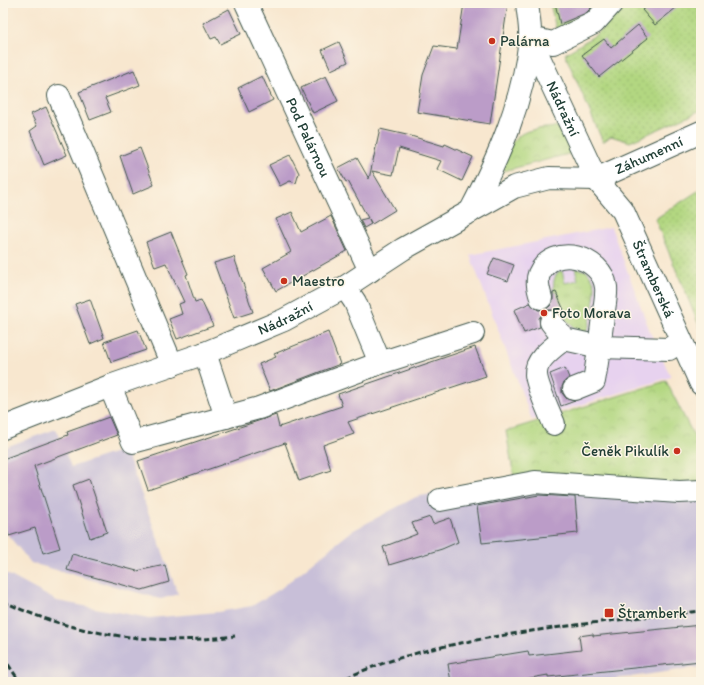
<svg xmlns="http://www.w3.org/2000/svg" width="704" height="685" viewBox="0 0 704 685" font-family="Itim,sans-serif">
<defs>
<pattern id="grass-tufts" width="24" height="20" patternUnits="userSpaceOnUse"><rect width="24" height="20" fill="#b2d781"/><path d="M3 7l-1-3M5 7V3M7 7l1-3M15 17l-1-3M17 17v-4M19 17l1-3" fill="none" stroke="#99b970"/></pattern>
<pattern id="park-crowns" width="20" height="18" patternUnits="userSpaceOnUse"><rect width="20" height="18" fill="#b2d781"/><path d="M2 6a3 3 0 1 1 6 0M12 15a3 3 0 1 1 6 0" fill="none" stroke="#99b970"/></pattern>
<pattern id="garden-dots" width="8" height="8" patternUnits="userSpaceOnUse"><rect width="8" height="8" fill="#b2d781"/><path d="M2 2h.1M6 6h.1" fill="none" stroke="#99b970" stroke-width="1.8" stroke-linecap="round"/></pattern>
</defs>
<rect width="100%" height="100%" fill="#fcf5e5"/>
<filter id="ink" filterUnits="userSpaceOnUse"><feTurbulence type="fractalNoise" baseFrequency=".025" numOctaves="2"/><feDisplacementMap in="SourceGraphic" scale="8" xChannelSelector="R" yChannelSelector="G"/><feConvolveMatrix kernelMatrix="1 2 1 2 8 2 1 2 1" color-interpolation-filters="sRGB"/></filter>
<filter id="wash" filterUnits="userSpaceOnUse"><feTurbulence type="fractalNoise" baseFrequency=".012" numOctaves="4" result="noise"/><feDisplacementMap in="SourceGraphic" scale="16" xChannelSelector="R" yChannelSelector="G"/><feGaussianBlur stdDeviation="0.9" result="paint"/><feColorMatrix in="noise" values="0 0 0 0 0 0 0 0 0 0 0 0 0 0 0 0 0 1.4 0 .05"/><feComposite in="paint" operator="in"/></filter>
<g filter="url(#wash)">
<rect width="100%" height="100%" fill="#f8e7cf"/>
<polygon fill="#e7d2ef" points="611,227 651,334 671,377 532,420 470,255"/>
<g fill="#c8bfd8">
<polygon points="56,429 71,467 125,449 178,594 161,599 31,563 3,529 3,448"/>
<polygon points="514,477 701,490 701,667 594,682 422,682 420,679 413,682 3,682 3,572 57,601 149,618 218,612 252,606 280,589 352,531 416,497"/>
</g>
<path fill="url(#grass-tufts)" stroke="#688a5a" d="M575,268l12,3c3,4 7,9 8,14 1,6 -5,44 -9,47 -22,-1 -43,-45 -27,-61h3l3,12 13,-3z"/>
<g fill="url(#park-crowns)" stroke="#688a5a">
<path d="M555,127l5,2 12,21v3l-68,18c-2,-7 1,-12 3,-18 10,-25 25,-23 48,-26z"/>
<polygon points="666,381 701,450 701,474 698,489 514,477 506,431"/>
</g>
<g fill="url(#garden-dots)" stroke="#688a5a">
<polygon points="550,3 609,3 602,11 556,29"/>
<polygon points="627,3 701,3 701,110 630,142 611,136 603,142 565,54 597,34"/>
<polygon points="701,189 701,330 655,219"/>
</g>
<g id="blocks">
<g fill="#bb9cc8">
<polygon points="464,3 508,3 490,124 417,112 423,75 434,46 457,49"/>
<polygon points="555,3 588,3 591,8 586,13 560,24"/>
<polygon points="651,3 682,3 655,25 642,10"/>
<polygon points="229,9 241,34 220,44 216,37 211,39 203,23"/>
<polygon points="638,25 648,38 599,77 582,55 604,39 611,48"/>
<polygon points="339,42 348,62 331,70 322,50"/>
<polygon points="134,70 140,85 105,98 111,112 90,120 79,92"/>
<polygon points="262,76 273,100 249,112 238,88"/>
<polygon points="326,76 338,101 313,113 301,88"/>
<polygon points="46,107 67,155 44,165 30,131 37,126 31,114"/>
<polygon points="380,129 411,136 444,146 445,144 473,157 462,181 437,169 441,161 399,148 393,175 372,171 395,210 372,224 369,219 371,224 364,228 360,220 368,218 348,181 346,182 338,168 357,158 369,179"/>
<polygon points="140,148 154,185 133,194 120,156"/>
<polygon points="290,155 299,173 296,183 290,181 280,186 269,165"/>
<polygon points="292,212 301,232 331,216 347,251 276,291 263,268 291,252 276,219"/>
<polygon points="171,232 188,274 186,275 195,302 201,300 213,326 177,339 169,319 182,314 179,304 184,302 166,263 155,267 146,242"/>
<polygon points="234,257 253,312 234,318 214,263"/>
<polygon points="494,258 514,265 508,281 487,274"/>
<polygon points="556,292 566,315 563,317 555,310 549,310 544,312 539,318 540,327 524,333 514,310 530,303 538,310 545,310 550,306 553,301 553,293"/>
<polygon points="90,299 104,338 90,344 75,304"/>
<polygon points="138,330 146,350 111,362 104,342"/>
<polygon points="328,332 340,364 270,391 259,364 276,357 274,354"/>
<polygon points="475,347 486,376 348,422 354,434 323,445 331,470 299,481 285,443 148,490 138,461 276,415 279,427 342,406 338,394"/>
<polygon points="565,368 569,378 564,382 562,387 562,393 567,399 575,401 561,406 550,374"/>
<polygon points="109,417 117,435 34,466 60,548 43,553 35,528 9,536 3,519 3,459 68,435 67,432"/>
<polygon points="89,479 107,532 90,538 73,485"/>
<polygon points="539,495 575,497 578,533 482,543 477,506"/>
<polygon points="430,517 433,524 450,518 458,542 442,549 389,565 383,547 417,534 412,523"/>
<polygon points="72,554 137,571 165,565 169,582 142,590 67,570"/>
<polygon points="701,625 701,661 548,677 548,675 508,682 451,682 448,664 528,651 529,656 581,650 579,636 593,634 593,636"/>
</g>
</g>
</g>
<g filter="url(#ink)">
<use href="#blocks" fill-opacity="0" stroke="#40564b" stroke-width="1"/>
<g fill="none" stroke-linecap="round" stroke-linejoin="round">
<g stroke="#40564b" stroke-width="24">
<g id="minor">
<path id="s1" d="M246,3l124,268"/>
<path id="s2" d="M530,38l66,141 27,32 78,173"/>
<polyline points="530,38 553,43 594,23 612,3"/>
<polyline points="59,96 172,365"/>
<path d="M470,212c29,-55 53,-110 60,-173 1,-11 -2,-25 -3,-36"/>
<polyline points="345,287 355,302 380,363 473,333"/>
<path d="M541,298c-2,-7 -5,-16 -2,-24 14,-31 63,-18 67,13 1,9 -2,21 -3,30 -3,22 -5,43 -9,64l-20,8"/>
<polyline points="551,322 564,339 600,347 669,349 681,341"/>
<polyline points="205,353 226,417"/>
<polyline points="110,386 133,442 259,408 380,363"/>
<path d="M554,424c-4,-10 -18,-40 -18,-50 -1,-15 18,-27 28,-35"/>
<polyline points="440,500 535,482 679,492 701,491"/>
</g>
</g>
<g stroke="#40564b" stroke-width="24">
<g id="major">
<path id="s3" d="M3,428l107,-42 95,-33 79,-33 61,-33 58,-38 111,-62 35,-9 47,1 105,-47"/>
</g>
</g>
<use href="#minor" stroke="#fff" stroke-width="22"/>
<use href="#major" stroke="#fff" stroke-width="22"/>
<g stroke="#1f3d34" stroke-width="3" stroke-dasharray="6 3" stroke-linecap="butt">
<path d="M3,601c70,35 155,45 232,35"/>
<polyline points="3,657 20,682"/>
<path d="M338,682c57,-28 117,-39 180,-49 61,-9 122,-16 183,-22"/>
</g>
</g>
</g>
<g fill="#c8321e" stroke="#fcf5e5" stroke-width="1.5">
<circle cx="492" cy="41" r="4"/>
<circle cx="284" cy="281" r="4"/>
<circle cx="544" cy="313" r="4"/>
<circle cx="677" cy="451" r="4"/>
<rect x="604" y="608" width="10" height="10" rx="2"/>
</g>
<g text-anchor="middle" dominant-baseline="central" stroke-width="3" stroke-linejoin="round" paint-order="stroke">
<g font-size="15" fill="#1f3d34" stroke="#fcf5e5" text-anchor="start">
<text x="500" y="41">Palárna</text>
<text x="292" y="281">Maestro</text>
<text x="552" y="313">Foto Morava</text>
<text x="669" y="451" text-anchor="end">Čeněk Pikulík</text>
<text x="618" y="613">Štramberk</text>
</g>
<g font-size="15" fill="#1f3d34" stroke="#fcf5e5">
<text stroke="none"><textPath href="#s2" startOffset="78">Nádražní</textPath></text>
<text stroke="none"><textPath href="#s1" startOffset="148">Pod Palárnou</textPath></text>
<text stroke="none"><textPath href="#s3" startOffset="708">Záhumenní</textPath></text>
<text stroke="none"><textPath href="#s2" startOffset="272">Štramberská</textPath></text>
<text stroke="none"><textPath href="#s3" startOffset="303">Nádražní</textPath></text>
</g>
</g>
<rect width="704" height="685" fill="none" stroke="#fcf5e5" stroke-width="16"/>
</svg>
